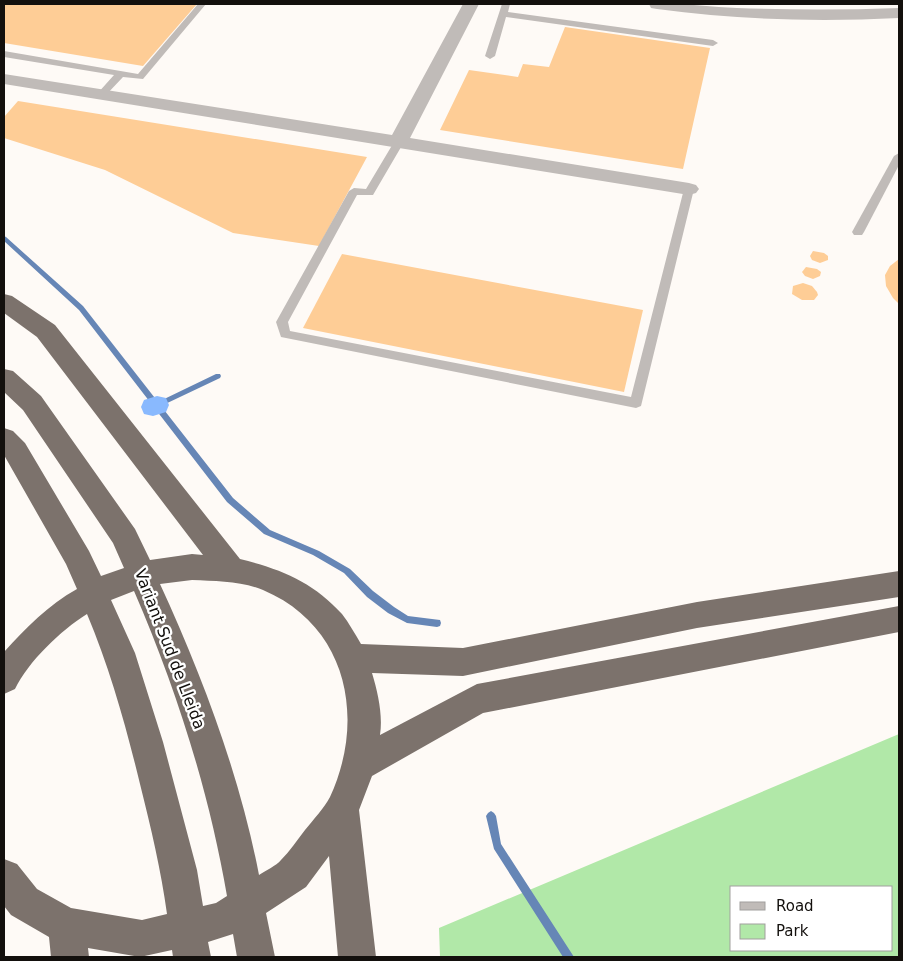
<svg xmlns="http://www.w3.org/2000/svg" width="903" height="961" viewBox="0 0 903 961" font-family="'DejaVu Sans',sans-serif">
<rect width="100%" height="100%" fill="#fefaf6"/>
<path fill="#b1e8a8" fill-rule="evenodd" d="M899,734v223h-459l-1,-29zM732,887h160v63h-160z"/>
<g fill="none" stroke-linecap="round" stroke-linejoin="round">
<g fill="#6686b6" fill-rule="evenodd">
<polygon points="4,236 6,237 83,306 158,402 216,374 220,374 221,376 220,378 161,406 233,498 270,530 319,551 350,569 373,591 394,607 408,616 440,620 441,623 440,626 437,627 407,623 388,613 367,597 344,573 313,555 264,534 227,502 79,310 4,241"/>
<polygon points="491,811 494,813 496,816 501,844 574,957 563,957 494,849 486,816 488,813"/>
</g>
<polygon fill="#89b9fe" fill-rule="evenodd" points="157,396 166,398 169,405 166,412 153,416 144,414 141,407 144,400"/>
</g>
<g fill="#fecd96">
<polygon points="4,4 197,4 143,66 4,43"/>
<polygon points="565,27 710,48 683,169 440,130 469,70 518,77 523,64 549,67"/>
<polygon points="18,101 367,157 319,246 233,233 105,170 4,138 4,117"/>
<polygon points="813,251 824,253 828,256 828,260 820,263 812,260 810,256"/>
<polygon points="342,254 643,310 624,392 303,328"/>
<polygon points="899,259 899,304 893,298 886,286 885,275 890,266"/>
<polygon points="806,267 817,269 821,272 820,276 813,279 805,276 802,272"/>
<polygon points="803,283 812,286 817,292 818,295 814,300 802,300 792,294 793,286"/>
</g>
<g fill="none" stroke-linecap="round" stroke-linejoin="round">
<g fill="#c0bbb8" fill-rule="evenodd">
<polygon points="198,4 206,4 143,79 123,77 105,96 99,96 97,94 114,75 4,57 4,51 138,74"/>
<polygon points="502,4 510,4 508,12 713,40 718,43 713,46 506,17 495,56 490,59 485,56"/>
<polygon points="399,139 404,142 373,195 357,195 288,322 290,331 631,397 684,189 689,186 694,189 641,406 636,408 281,337 276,322 349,191 354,188 366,189 394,142"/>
<polygon points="899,153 899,165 864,232 862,235 854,235 852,232 894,156"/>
</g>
<g fill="#c0bbb8" fill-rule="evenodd">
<polygon points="463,4 479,4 410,138 689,183 696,185 699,189 696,193 689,195 4,84 4,74 392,135"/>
<path d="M649,4c29,-2 59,3 88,4 54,2 108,2 162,0v10c-81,4 -161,2 -242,-9l-6,-1z"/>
</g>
<path fill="#7c726c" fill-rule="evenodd" d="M4,294l8,2 43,29 185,234c41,10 73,23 102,55 7,9 13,20 19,30l102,4 234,-46 202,-31v26l-202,31 -234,48 -91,-3c6,20 11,42 8,62l97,-51 422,-78v26l-416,81 -111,63 -13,34 17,147h-38l-9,-101 -23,31 -40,26 9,44h-38l-4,-23 -25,8 3,15h-38l-1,-7 -32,7 -52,-9 1,9h-38l-2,-20 -38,-22 -7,-9v-47l13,5 20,25 34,19 71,12 25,-6c-6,-44 -16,-86 -27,-130 -14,-58 -30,-115 -53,-170 -26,16 -59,48 -72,75l-11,5v-42c22,-24 44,-47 73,-63l-11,-25 -62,-109v-27l9,3 12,12 64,108 12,25 23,-8 -11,-25 -90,-133 -19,-18v-23l9,2 28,25 94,133 15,31 42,-6 11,1 -166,-218 -33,-24zM192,580c24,1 49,1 71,10 85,36 103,129 67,207 -6,11 -17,23 -25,33 -8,10 -15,21 -24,30 -5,6 -15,10 -22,15 -19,-99 -57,-200 -99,-291zM134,591c42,97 75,200 93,305l-11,7 -13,3 -6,-36 -34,-128 -28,-89 -24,-53z"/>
</g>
<g text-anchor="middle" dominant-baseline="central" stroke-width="4.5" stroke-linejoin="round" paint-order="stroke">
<g font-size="16" fill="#13100d" stroke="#fff">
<text transform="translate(170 649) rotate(69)">Variant Sud de Lleida</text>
</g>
</g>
<rect width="903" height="961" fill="none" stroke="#13100d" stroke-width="10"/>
<rect x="730" y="886" width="162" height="65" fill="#ffffff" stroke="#a19f9e"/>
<rect x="740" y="902" width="25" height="8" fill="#c0bbb8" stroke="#a19f9e"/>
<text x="776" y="911" font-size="15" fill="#13100d">Road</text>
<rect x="740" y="924" width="25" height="15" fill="#b1e8a8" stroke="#a19f9e"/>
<text x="776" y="936" font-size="15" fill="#13100d">Park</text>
</svg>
